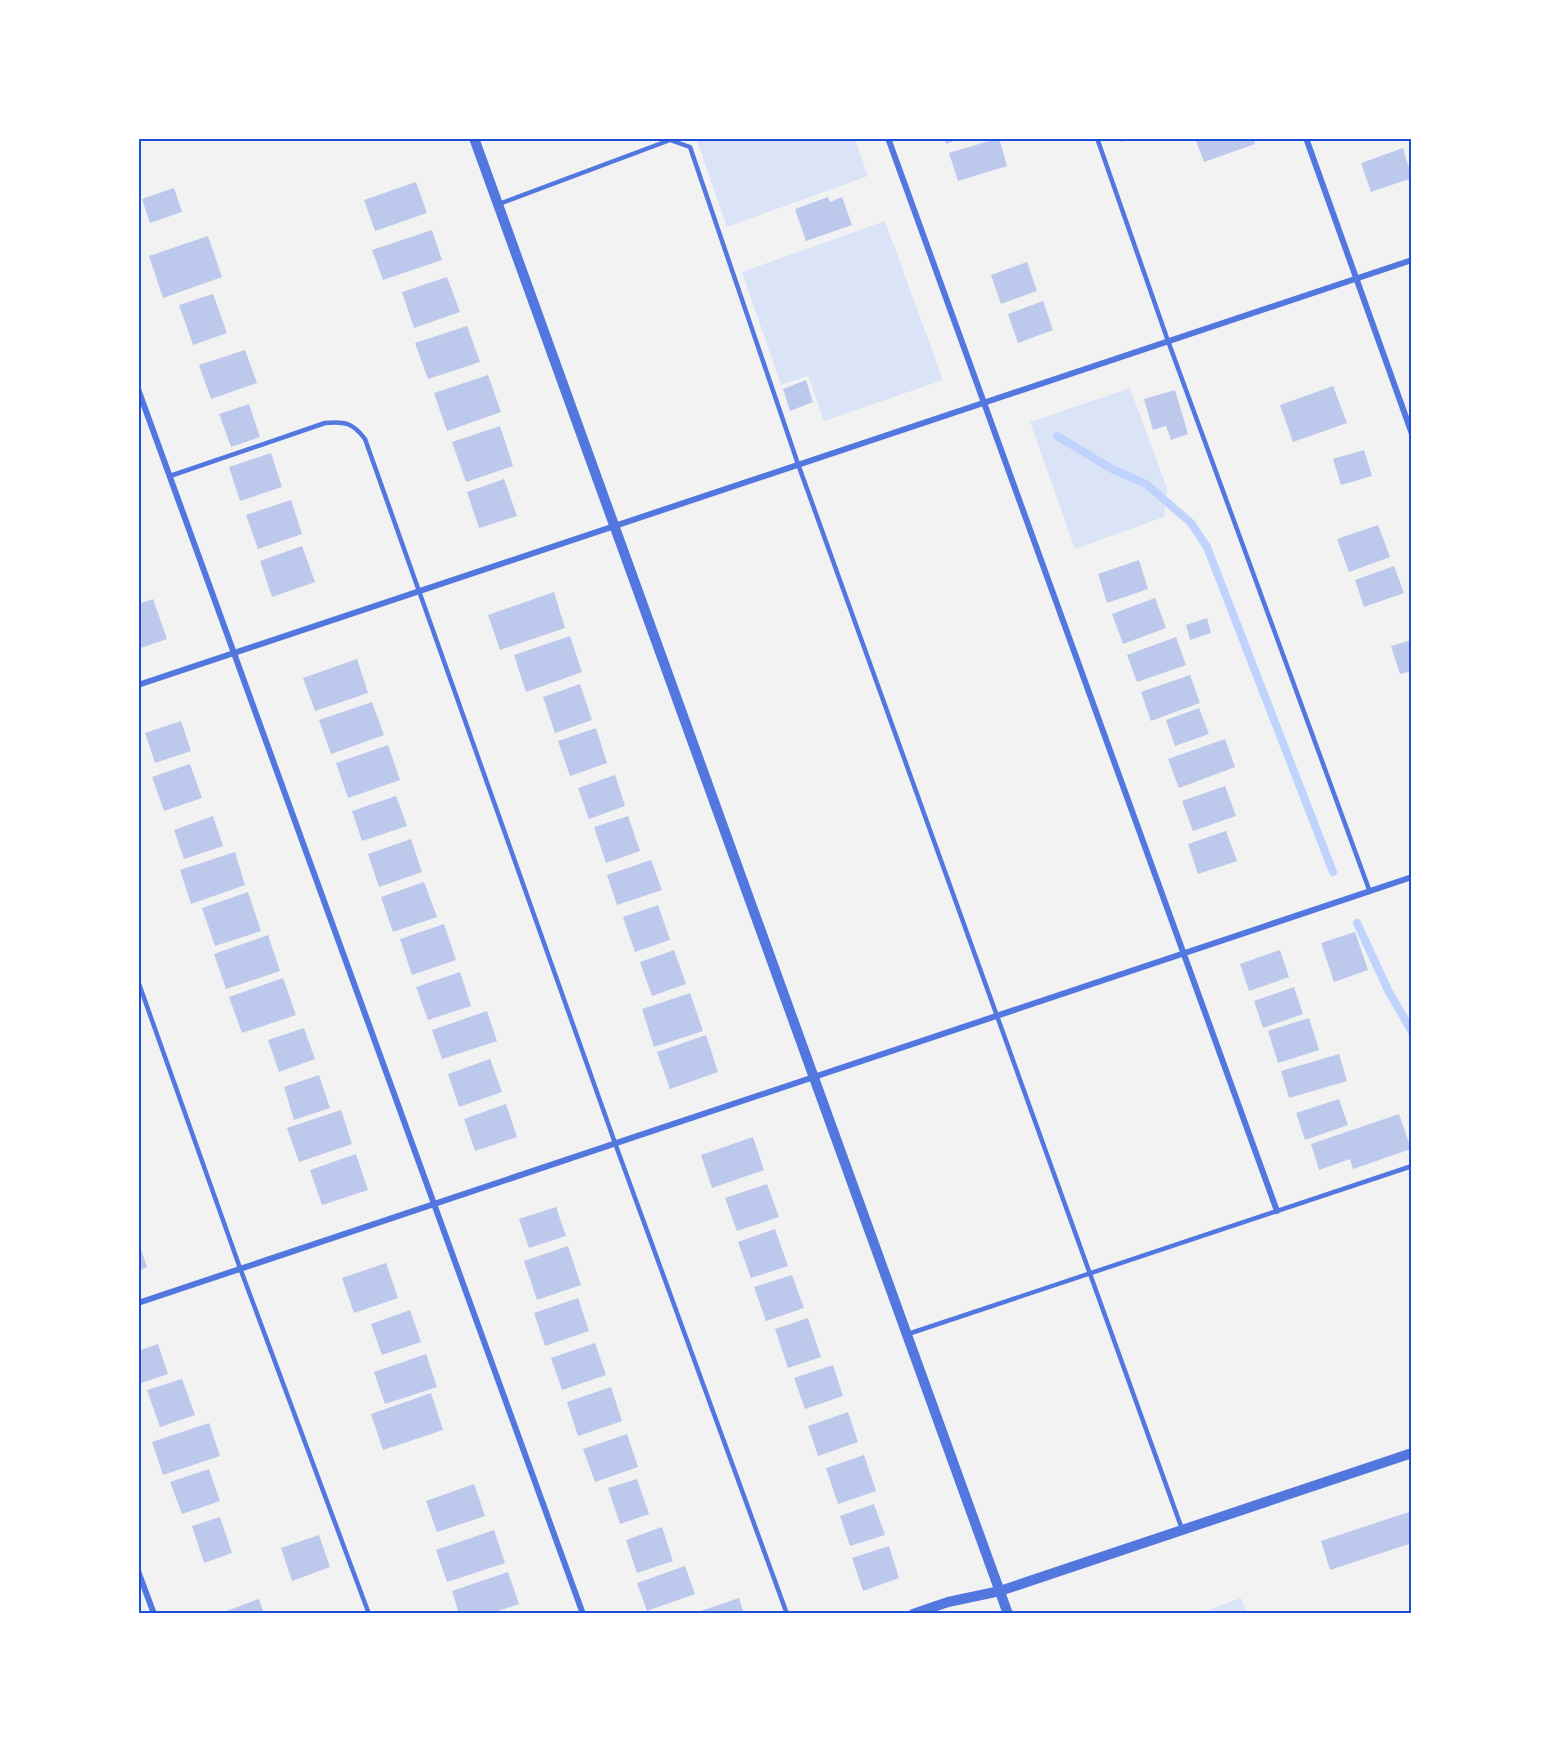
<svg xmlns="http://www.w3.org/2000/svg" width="1550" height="1752" viewBox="0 0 1550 1752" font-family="'PT Sans Narrow',sans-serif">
<rect width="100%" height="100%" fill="#f2f2f2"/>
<g fill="#dbe4f7">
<polygon points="696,138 855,138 868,176 727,227"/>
<polygon points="885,221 943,380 824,421 808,376 781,385 742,272"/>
<polygon points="1130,388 1167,488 1164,517 1075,549 1030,422"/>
<polygon points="1241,1598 1247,1614 1197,1614"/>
</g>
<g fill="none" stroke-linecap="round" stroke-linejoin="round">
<g stroke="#bfd3fe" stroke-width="8">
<polyline points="1057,436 1112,469 1146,484 1191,523 1207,547 1333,872"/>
<polyline points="1357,923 1388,990 1412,1032"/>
</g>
</g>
<g fill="#bdc9ec">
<polygon points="944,138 961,138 946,144"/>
<polygon points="999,138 1007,166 958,181 949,153"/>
<polygon points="1120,138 1134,138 1134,139 1121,142"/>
<polygon points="1195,138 1253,138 1255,144 1204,162"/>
<polygon points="1403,148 1412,178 1371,192 1361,163"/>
<polygon points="416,182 427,213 375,231 364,200"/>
<polygon points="174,188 182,212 150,223 142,199"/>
<polygon points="828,197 830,202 842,197 852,225 806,241 795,209"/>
<polygon points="432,230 442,260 383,280 372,250"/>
<polygon points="208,236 222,277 163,298 149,256"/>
<polygon points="1027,262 1037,291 1001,304 991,275"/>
<polygon points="447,277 460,312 414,328 402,292"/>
<polygon points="213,294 227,333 193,345 179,305"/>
<polygon points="1043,301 1053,330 1018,343 1008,314"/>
<polygon points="467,326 480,362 428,379 415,343"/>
<polygon points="245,350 257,383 211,399 199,365"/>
<polygon points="488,375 501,412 447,431 434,393"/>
<polygon points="806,380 813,402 790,411 783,389"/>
<polygon points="1333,386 1347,423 1293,442 1280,405"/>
<polygon points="1175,390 1188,434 1171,440 1166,426 1153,430 1144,399"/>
<polygon points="249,404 260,437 231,447 219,414"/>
<polygon points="500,426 513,466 466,482 452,442"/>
<polygon points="1364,450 1372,476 1341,485 1333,459"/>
<polygon points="271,453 282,487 240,501 229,467"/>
<polygon points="504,479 517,516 479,528 467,492"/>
<polygon points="291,500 302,534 258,549 246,515"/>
<polygon points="1378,525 1390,557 1349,572 1337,539"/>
<polygon points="302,546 315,582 272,597 260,561"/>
<polygon points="1139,560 1148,589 1107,603 1098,574"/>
<polygon points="1394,566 1404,593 1364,607 1355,580"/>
<polygon points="554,592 565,628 500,650 488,615"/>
<polygon points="1155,598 1166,628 1123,644 1112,614"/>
<polygon points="153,599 167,639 138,649 138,604"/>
<polygon points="1207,618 1211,633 1190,640 1186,625"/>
<polygon points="570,636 582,672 526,692 514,655"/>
<polygon points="1176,637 1186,665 1137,682 1127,655"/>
<polygon points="1412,640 1412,671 1400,674 1391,646"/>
<polygon points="357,659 368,693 315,711 303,678"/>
<polygon points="1190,675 1200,703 1151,721 1141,692"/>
<polygon points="580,684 592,720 555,733 543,697"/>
<polygon points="372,702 384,735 331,754 319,720"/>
<polygon points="1199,708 1209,734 1175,746 1166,720"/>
<polygon points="181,721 191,751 155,763 145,733"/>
<polygon points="596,728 607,763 570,776 558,741"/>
<polygon points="1225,739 1235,767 1179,788 1168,759"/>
<polygon points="388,745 400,780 348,798 336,763"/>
<polygon points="190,764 202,798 164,811 152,777"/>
<polygon points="615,775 625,806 589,819 578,788"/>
<polygon points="1225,786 1236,816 1193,831 1182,801"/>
<polygon points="396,796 407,826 362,841 352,811"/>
<polygon points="213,816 223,846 184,859 174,830"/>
<polygon points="628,816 640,851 606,863 594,827"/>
<polygon points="1226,831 1237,861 1198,874 1188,844"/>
<polygon points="411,839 422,872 379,887 368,854"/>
<polygon points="235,852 245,885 191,904 180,870"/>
<polygon points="651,860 662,890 617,905 607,875"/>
<polygon points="424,882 437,917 393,932 381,897"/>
<polygon points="248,892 261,931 215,946 202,908"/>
<polygon points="658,905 670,940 635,952 623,917"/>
<polygon points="444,924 456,960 412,975 400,939"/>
<polygon points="1355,932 1368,970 1334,982 1321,943"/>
<polygon points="268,935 280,971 226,989 214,954"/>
<polygon points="674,950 686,984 652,996 640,962"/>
<polygon points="1280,950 1289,977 1249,991 1240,964"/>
<polygon points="460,972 471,1006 428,1020 416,987"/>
<polygon points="283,978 296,1015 242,1033 229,997"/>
<polygon points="1294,987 1303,1014 1263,1028 1254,1001"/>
<polygon points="690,993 703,1031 654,1047 642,1009"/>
<polygon points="487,1011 497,1041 442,1059 432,1030"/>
<polygon points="1309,1018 1319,1050 1278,1063 1268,1031"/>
<polygon points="304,1028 315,1059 279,1072 268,1040"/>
<polygon points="706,1035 718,1072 670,1089 657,1052"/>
<polygon points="1339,1054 1347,1081 1289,1098 1281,1071"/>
<polygon points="490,1059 502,1092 459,1107 448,1074"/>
<polygon points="319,1075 330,1108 294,1120 284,1087"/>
<polygon points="1339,1099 1348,1125 1305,1140 1296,1113"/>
<polygon points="506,1104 517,1137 475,1151 464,1119"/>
<polygon points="341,1110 352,1144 299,1162 287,1128"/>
<polygon points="1399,1114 1411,1149 1353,1169 1350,1159 1319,1170 1311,1144"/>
<polygon points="753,1137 764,1170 712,1188 701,1155"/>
<polygon points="356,1154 368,1190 322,1205 310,1170"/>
<polygon points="767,1184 779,1217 737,1231 725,1198"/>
<polygon points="556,1207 566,1236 529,1248 519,1219"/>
<polygon points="775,1229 788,1266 751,1278 738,1242"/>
<polygon points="138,1241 147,1267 138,1271"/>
<polygon points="568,1246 581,1285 537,1300 524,1261"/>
<polygon points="386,1263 398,1298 354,1313 342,1278"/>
<polygon points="792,1275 804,1308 766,1321 754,1287"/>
<polygon points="578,1298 589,1331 545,1346 534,1313"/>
<polygon points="410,1310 421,1342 382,1355 371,1324"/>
<polygon points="808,1318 821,1357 788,1368 775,1329"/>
<polygon points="595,1343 606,1375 562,1390 551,1358"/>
<polygon points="158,1344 168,1374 138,1384 138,1351"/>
<polygon points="426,1354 437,1387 385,1404 374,1372"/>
<polygon points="833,1365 843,1396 805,1409 794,1378"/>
<polygon points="182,1379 195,1415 160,1427 147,1390"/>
<polygon points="611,1387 622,1421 578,1436 567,1402"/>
<polygon points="431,1393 443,1430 383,1450 371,1414"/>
<polygon points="848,1412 858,1442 818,1456 808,1426"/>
<polygon points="209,1423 220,1456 163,1475 152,1442"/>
<polygon points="627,1434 638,1467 595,1482 583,1449"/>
<polygon points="864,1455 876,1491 838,1504 826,1468"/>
<polygon points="209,1469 220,1501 182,1514 170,1482"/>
<polygon points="637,1479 649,1514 620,1524 608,1488"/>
<polygon points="474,1484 485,1516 437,1532 426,1501"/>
<polygon points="874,1504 885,1535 850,1546 840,1516"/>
<polygon points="1412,1511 1412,1543 1330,1570 1321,1541"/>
<polygon points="220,1517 232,1553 204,1563 192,1526"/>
<polygon points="662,1527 673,1561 637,1573 626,1540"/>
<polygon points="494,1530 505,1563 447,1582 436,1550"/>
<polygon points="319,1535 330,1567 292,1581 281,1548"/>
<polygon points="889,1546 899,1578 863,1591 852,1558"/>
<polygon points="685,1566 695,1594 647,1611 637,1583"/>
<polygon points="508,1572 519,1604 489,1614 459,1614 452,1591"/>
<polygon points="739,1598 744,1614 692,1614"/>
<polygon points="259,1599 264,1614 225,1614 224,1612"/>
</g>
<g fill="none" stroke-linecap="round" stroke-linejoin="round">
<g stroke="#5277de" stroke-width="4.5">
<polyline points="1097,138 1168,341 1370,892"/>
<polyline points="499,204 670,140 690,147 798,464 1182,1529"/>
<path d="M170,476l155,-53c20,-2 28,0 40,16l250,704 172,471"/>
<polyline points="138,981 240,1268 369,1614"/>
<polyline points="908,1334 1412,1166"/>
</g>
<g stroke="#5277de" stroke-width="6">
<polyline points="888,138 1277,1211"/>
<polyline points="1306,138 1412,434"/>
<polyline points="138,389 583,1614"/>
<polyline points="138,685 1412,260"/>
<polyline points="138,1303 1412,877"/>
<polyline points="138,1571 154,1614"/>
</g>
<g stroke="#5277de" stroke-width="10">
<polyline points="474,138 1008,1614"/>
<polyline points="913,1614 948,1602 1000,1591 1412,1453"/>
</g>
</g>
<rect width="1550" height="1752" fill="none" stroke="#ffffff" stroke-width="279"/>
<rect x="140" y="140" width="1270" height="1472" fill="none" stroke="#1d4ed8" stroke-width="2"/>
</svg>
